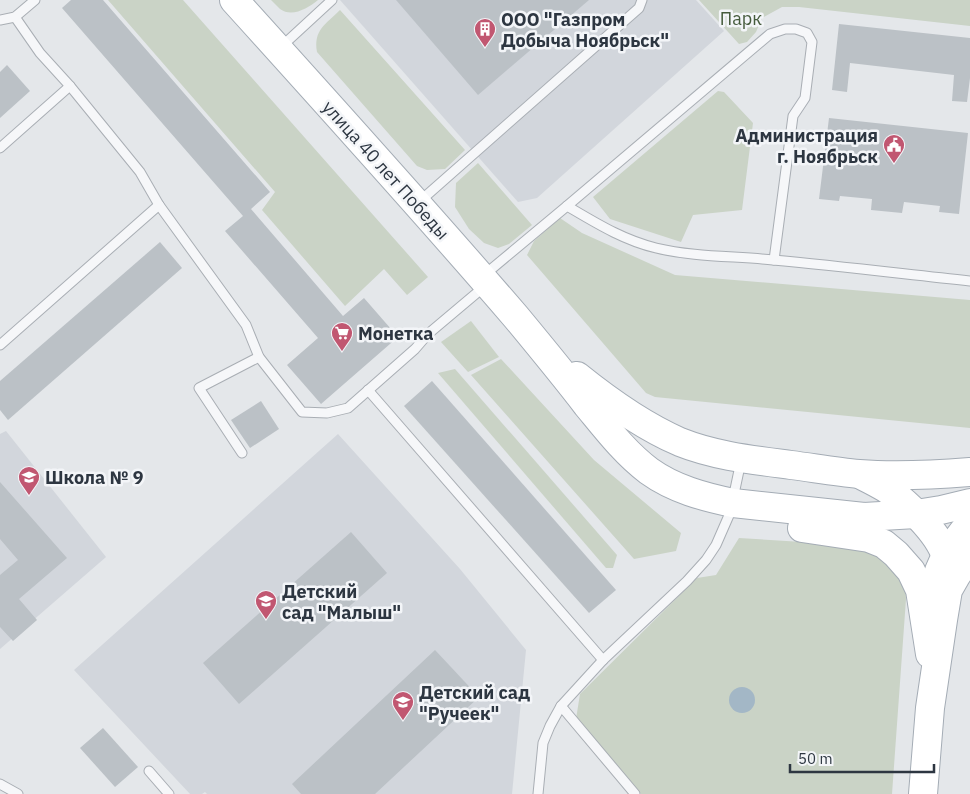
<svg xmlns="http://www.w3.org/2000/svg" width="970" height="794" viewBox="0 0 970 794" font-family="'IBM Plex Sans',sans-serif">
<rect width="100%" height="100%" fill="#e4e7ea"/>
<g fill="#d2d6dc">
<polygon points="340,0 696,0 724,31 537,198 518,202"/>
<polygon points="6,431 106,557 0,649 0,434"/>
<polygon points="338,434 460,569 526,650 512,794 207,794 205,792 202,794 190,794 74,670"/>
</g>
<g fill="#cad3c6">
<polygon points="108,0 183,0 428,277 407,295 384,269 345,306 262,210 275,192"/>
<path d="M271,0h47c-10,8 -26,18 -38,9 -3,-3 -6,-6 -9,-9z"/>
<polygon points="699,0 970,0 970,26 799,7 782,7 762,18 756,32 747,42 739,44"/>
<path d="M340,10l125,140 -20,19 -18,1 -10,-4 -100,-114c-4,-22 9,-28 23,-42z"/>
<polygon points="718,91 724,92 753,123 742,210 693,215 681,242 610,219 593,197"/>
<polygon points="478,163 532,225 509,244 498,248 484,243 469,229 455,207 456,183"/>
<polygon points="560,218 582,233 675,275 970,300 970,428 655,397 646,393 527,255 534,241"/>
<polygon points="471,321 499,357 468,372 441,342"/>
<polygon points="501,359 594,460 681,533 676,551 634,559 471,375"/>
<polygon points="455,369 617,555 613,568 606,568 438,373"/>
<polygon points="739,538 867,546 905,581 906,599 892,794 641,794 576,719 580,694 697,578 716,575"/>
</g>
<circle fill="#a3b7c6" cx="742" cy="700" r="13"/>
<g fill="#bbc1c6">
<polygon points="71,0 103,0 270,192 251,209 343,316 364,298 398,337 321,404 287,365 318,338 225,231 243,216 62,8"/>
<polygon points="396,0 589,0 478,95"/>
<polygon points="839,24 970,38 970,78 967,102 952,101 954,75 850,63 847,92 832,90"/>
<polygon points="7,65 30,91 0,118 0,72"/>
<polygon points="829,118 968,133 959,214 939,212 940,206 904,202 902,213 871,210 872,199 840,196 839,201 819,199"/>
<polygon points="160,242 182,268 8,420 0,410 0,381"/>
<polygon points="432,381 616,590 589,613 404,406"/>
<polygon points="261,401 279,429 250,448 231,420"/>
<polygon points="0,482 67,558 19,599 37,620 13,641 0,627 0,575 18,560 0,539"/>
<polygon points="351,532 387,573 239,704 203,663"/>
<polygon points="435,650 479,697 375,794 301,794 292,784"/>
<polygon points="103,728 138,767 115,787 80,748"/>
</g>
<g fill="none" stroke-linecap="round" stroke-linejoin="round">
<g stroke="#a9aeb4" stroke-width="11">
<g id="lane">
<polyline points="15,17 40,53 70,86 140,172 159,205 246,325 259,357 302,412 327,413 348,408 415,349 428,334 485,286"/>
<polyline points="0,20 15,17 35,0"/>
<polyline points="281,47 332,0"/>
<polyline points="0,148 70,86"/>
<polyline points="419,202 639,8 642,0"/>
<polyline points="567,206 770,34 785,29 796,29 807,33 812,42 805,98 793,116 774,260"/>
<path d="M483,276l84,-70c29,17 56,34 89,42 38,9 79,8 117,12 66,6 131,14 197,21"/>
<polyline points="0,345 159,205"/>
<polyline points="368,390 603,660"/>
<polyline points="242,453 199,388 259,357"/>
<polyline points="561,706 635,794"/>
<polyline points="149,771 169,794"/>
<polyline points="0,784 18,794"/>
<polyline points="538,794 543,743 550,726 561,706 603,660 687,581 706,560 716,545 730,513 741,461"/>
</g>
</g>
<g stroke="#a4acb5" stroke-width="30">
<g id="primary">
<path d="M234,0c95,105 190,210 282,317 24,29 48,58 71,88 19,23 38,48 62,66 25,18 55,26 84,32l131,14 52,-3 25,-4 29,-7"/>
<path d="M577,376c31,25 66,50 103,66 35,14 73,18 111,23 23,3 46,7 68,9 37,3 74,1 111,-2"/>
<path d="M863,476c8,4 16,8 24,13 20,14 52,44 59,68 2,4 2,10 3,15"/>
<polyline points="802,528 869,538 884,544 896,554 911,571 920,590 930,654"/>
<path d="M937,577c6,-20 20,-38 33,-54"/>
<polyline points="923,794 930,708 943,620 948,590 956,576 970,555"/>
</g>
</g>
<use href="#lane" stroke="#f6f7f9" stroke-width="9"/>
<use href="#primary" stroke="#fff" stroke-width="28"/>
</g>
<defs>
<g id="building-pin" transform="scale(1.125)"><path d="M0 17L-7.5 6A9.5 9.5 0 1 1 7.5 6Z" fill="#c15771" stroke="#f3f5f8"/><path d="M-4-6H4V6H1V3H-1V6H-4ZM-2.5-4.3h1.7v1.8h-1.7ZM.8-4.3h1.7v1.8H.8ZM-2.5-1h1.7V.8h-1.7ZM.8-1h1.7V.8H.8Z" fill="#fff"/></g>
<g id="civic-pin" transform="scale(1.125)"><path d="M0 17L-7.5 6A9.5 9.5 0 1 1 7.5 6Z" fill="#c15771" stroke="#f3f5f8"/><path d="M-.6-6.5H3V-4.5H.6V-3L4-1V1h2V6H-6V1h2V-1L-.6-3ZM-1.2 2.5V6h2.4V2.5Z" fill="#fff"/></g>
<g id="supermarket-pin" transform="scale(1.125)"><path d="M0 17L-7.5 6A9.5 9.5 0 1 1 7.5 6Z" fill="#c15771" stroke="#f3f5f8"/><path d="M-6-5.5h2.5l.6 2H6L4.5 2H-2.5L-4.4-4H-6ZM-1.5 3.2a1.3 1.3 0 1 0 .1 0ZM3 3.2a1.3 1.3 0 1 0 .1 0Z" fill="#fff"/></g>
<g id="school-pin" transform="scale(1.125)"><path d="M0 17L-7.5 6A9.5 9.5 0 1 1 7.5 6Z" fill="#c15771" stroke="#f3f5f8"/><path d="M0-5L7-2L0 1L-7-2ZM-4 1L0 2.5L4 1V4Q0 6-4 4Z" fill="#fff"/></g>
</defs>
<g fill-rule="evenodd">
<use href="#building-pin" x="485" y="29"/>
<use href="#civic-pin" x="894" y="145"/>
<use href="#supermarket-pin" x="342" y="333"/>
<use href="#school-pin" x="29" y="477"/>
<use href="#school-pin" x="266" y="601"/>
<use href="#school-pin" x="403" y="702"/>
</g>
<g text-anchor="middle" dominant-baseline="central" stroke-width="5" stroke-linejoin="round" paint-order="stroke">
<g font-size="18" fill="#455b3c" stroke="#f3f5f8">
<text x="741" y="18">Парк</text>
</g>
<g font-size="18" font-weight="bold" fill="#2d3641" stroke="#f3f5f8" text-anchor="start">
<text x="501" y="19">ООО "Газпром<tspan x="501" dy="21">Добыча Ноябрьск"</tspan></text>
<text x="878" y="135" text-anchor="end">Администрация<tspan x="878" dy="21">г. Ноябрьск</tspan></text>
<text x="358" y="333">Монетка</text>
<text x="45" y="477">Школа № 9</text>
<text x="282" y="591">Детский<tspan x="282" dy="21">сад "Малыш"</tspan></text>
<text x="419" y="692">Детский сад<tspan x="419" dy="21">"Ручеек"</tspan></text>
</g>
<g font-size="18" fill="#2d3641" stroke="#f3f5f8">
<text transform="translate(386 170) rotate(48)">улица 40 лет Победы</text>
</g>
</g>
<path d="M790 764v8h144v-8" fill="none" stroke="#2d3641" stroke-width="2.5"/>
<text x="798" y="764" font-size="15" fill="#2d3641" stroke="#f3f5f8" stroke-width="4" paint-order="stroke">50 m</text>
</svg>
